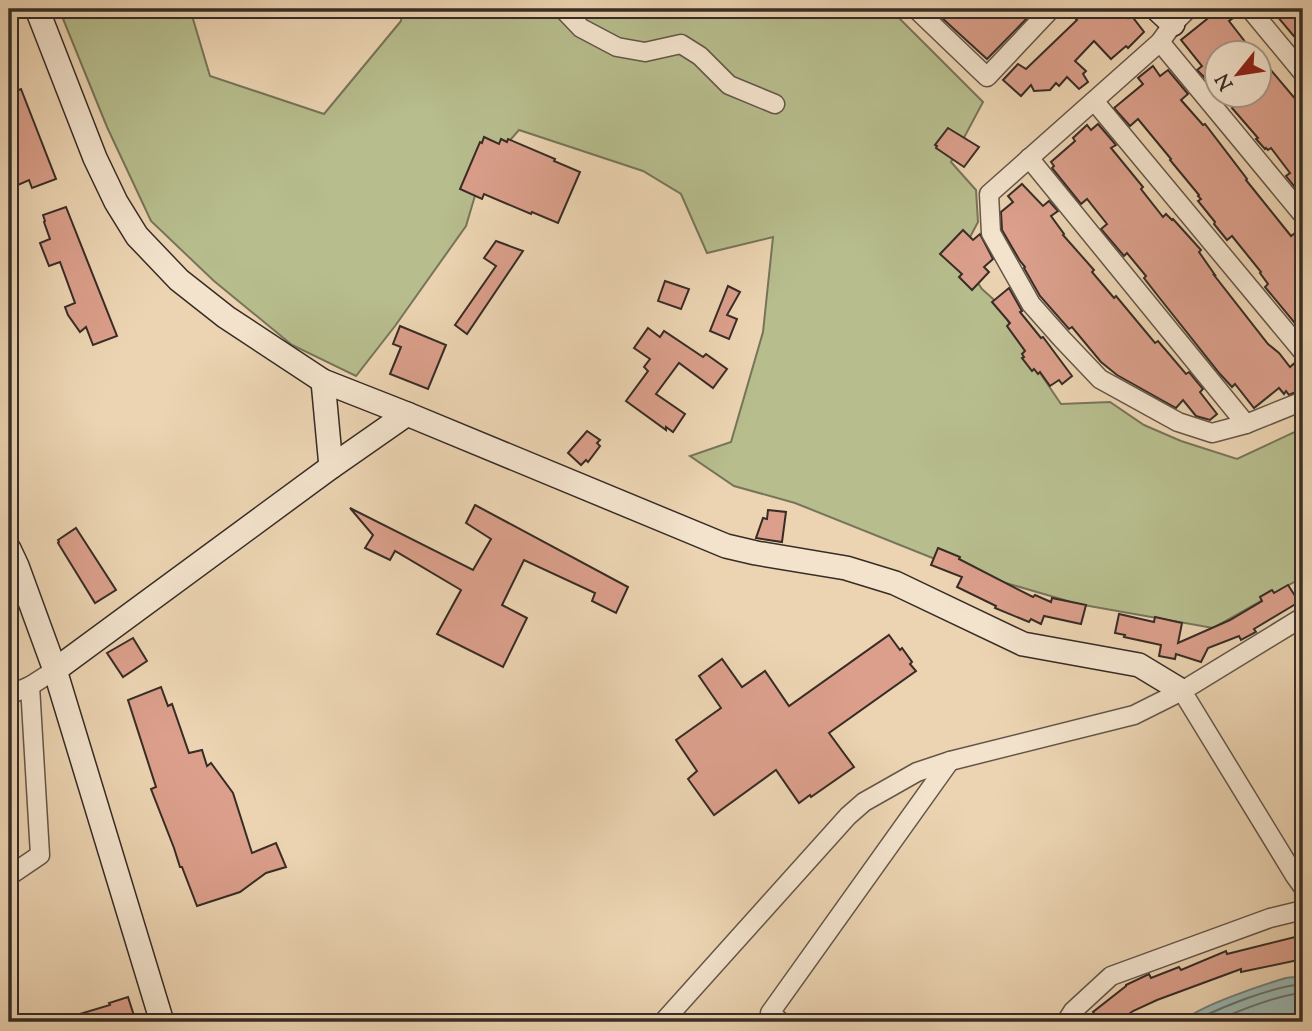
<svg xmlns="http://www.w3.org/2000/svg" width="1312" height="1031" viewBox="0 0 1312 1031" font-family="'Sorts Mill Goudy',serif">
<rect width="100%" height="100%" fill="#ecd4b2"/>
<filter id="stains"><feTurbulence type="fractalNoise" baseFrequency=".00286" numOctaves="4"/><feColorMatrix values="0 0 0 0 .2 0 0 0 0 .09 0 0 0 0 .02 0 0 0 .5 -.17"/></filter>
<radialGradient id="worn" r=".72"><stop offset=".6" stop-color="#630" stop-opacity="0"/><stop offset="1" stop-color="#630" stop-opacity=".3"/></radialGradient>
<polygon fill="#b7bd8d" stroke="#77745a" stroke-width="2" points="59,9 190,9 210,76 324,114 401,21 402,9 890,9 983,102 951,162 976,190 978,222 960,256 982,289 1001,306 1015,336 1061,404 1110,402 1144,425 1181,441 1237,459 1303,428 1303,577 1213,628 1078,604 965,571 795,503 734,486 690,456 731,442 763,332 773,237 707,253 681,194 643,171 519,130 482,172 466,226 395,326 356,376 292,345 214,281 151,221 107,127"/>
<path fill="#99b7b2" stroke="#727f7a" stroke-width="2" d="M1303,977v45h-120c12,-15 82,-38 103,-44 6,-1 12,-1 17,-1z"/>
<g fill="none" stroke-linecap="round" stroke-linejoin="round">
<g stroke="#68726c" stroke-width="2">
<path d="M1192,1022c29,-15 79,-35 111,-38"/>
<path d="M1213,1022c25,-11 63,-27 90,-29"/>
</g>
</g>
<g fill="#db9f8b" stroke="#372c26" stroke-width="2">
<polygon points="951,9 1036,9 987,59 942,18"/>
<polygon points="1066,9 1119,9 1128,18 1131,15 1144,32 1128,48 1126,46 1111,59 1094,41 1075,61 1086,71 1083,74 1088,82 1079,89 1067,77 1059,86 1056,83 1050,90 1034,91 1031,85 1021,96 1003,80 1018,64 1026,69 1077,20"/>
<polygon points="1199,9 1239,9 1240,13 1229,21 1253,52 1217,52 1217,88 1209,79 1206,79 1197,70 1202,66 1181,40 1207,19"/>
<polygon points="1271,9 1296,9 1303,17 1303,47"/>
<polygon points="1259,56 1303,108 1303,189 1298,182 1294,186 1286,176 1290,173 1271,148 1268,150 1266,148 1265,149 1256,139 1258,138 1232,108 1237,103 1230,94 1259,94"/>
<polygon points="1153,66 1160,76 1168,70 1188,94 1181,100 1203,125 1205,124 1247,179 1246,180 1291,236 1303,227 1303,333 1265,287 1268,284 1260,273 1261,272 1232,236 1227,240 1214,224 1215,222 1198,201 1201,199 1198,196 1199,195 1170,160 1171,159 1138,119 1130,126 1114,108 1143,84 1138,78"/>
<polygon points="21,89 56,179 32,188 29,180 18,185 14,176 9,178 9,94"/>
<polygon points="1098,124 1116,145 1111,148 1143,187 1141,189 1163,217 1166,214 1172,220 1173,219 1201,250 1199,252 1215,275 1214,275 1268,344 1279,353 1290,367 1297,361 1303,363 1303,386 1298,391 1289,395 1286,391 1284,394 1279,388 1254,408 1235,384 1232,387 1220,374 1158,296 1144,278 1146,276 1127,253 1124,256 1101,229 1107,224 1087,199 1081,204 1052,168 1054,166 1051,162 1075,141 1073,138 1087,125 1091,130"/>
<polygon points="948,128 979,147 964,167 936,148 937,146 935,145"/>
<polygon points="484,137 499,144 501,139 507,142 508,139 555,159 554,161 580,172 558,223 532,212 531,214 484,194 482,199 460,189 480,142 482,143"/>
<polygon points="1022,184 1043,206 1049,201 1058,211 1051,216 1064,234 1063,235 1094,270 1092,272 1114,298 1116,296 1155,343 1158,341 1186,374 1189,372 1203,389 1200,392 1217,414 1210,420 1196,416 1183,400 1176,408 1117,375 1101,362 1072,327 1069,329 1040,296 1024,268 1025,267 1020,261 1002,230 1001,212 1013,202 1008,196"/>
<polygon points="66,207 117,336 93,345 86,327 80,332 68,315 65,307 75,303 60,262 49,266 40,243 50,239 44,222 45,221 43,215"/>
<polygon points="963,230 973,240 980,234 993,259 984,267 989,272 972,290 959,277 962,274 940,254"/>
<polygon points="496,241 523,251 467,334 455,325 496,266 484,258"/>
<polygon points="665,281 689,289 681,309 658,301"/>
<polygon points="728,286 740,292 727,315 737,319 729,339 710,331"/>
<polygon points="1009,288 1022,311 1020,312 1041,338 1043,337 1072,376 1062,384 1059,380 1050,386 1040,372 1038,374 1034,369 1032,371 1022,358 1024,357 1022,354 1025,351 1007,326 1010,323 992,302"/>
<polygon points="400,326 446,345 428,389 390,374 401,347 393,344"/>
<polygon points="648,328 660,337 664,331 703,357 706,354 727,369 713,388 679,363 656,394 685,414 673,432 666,427 666,430 626,401 648,371 644,367 650,359 634,348"/>
<polygon points="587,431 600,440 597,443 600,446 588,462 586,460 581,465 568,453"/>
<polygon points="475,505 628,587 616,613 592,601 595,593 524,560 502,605 527,618 503,667 437,634 461,590 395,551 390,560 365,548 373,535 350,508 473,570 491,539 466,523"/>
<polygon points="768,510 786,512 782,542 756,538 763,518 767,519"/>
<polygon points="76,528 116,590 95,603 58,543 59,542 58,540"/>
<polygon points="938,548 960,557 959,559 1033,597 1035,595 1051,602 1052,598 1086,605 1081,624 1044,616 1041,624 1031,619 1029,622 995,608 996,606 957,587 962,577 931,565"/>
<polygon points="1288,585 1299,602 1254,629 1256,632 1241,640 1239,636 1208,648 1201,662 1176,654 1175,659 1159,656 1161,645 1124,637 1125,635 1115,633 1119,614 1154,622 1155,617 1182,623 1178,643 1230,620 1262,601 1260,597 1272,590 1274,593"/>
<polygon points="889,635 900,650 902,648 912,662 910,664 916,671 829,733 854,767 811,797 810,795 799,803 776,770 714,815 688,779 697,771 676,740 721,708 699,676 722,659 742,687 765,671 789,706"/>
<polygon points="133,638 147,661 123,677 107,653"/>
<polygon points="161,687 168,706 172,704 189,753 202,750 207,766 211,763 233,793 252,853 276,843 286,867 266,873 240,892 197,906 182,867 180,867 174,848 151,789 156,787 128,700"/>
<polygon points="1303,935 1303,959 1241,972 1241,969 1157,1000 1133,1011 1118,1022 1101,1022 1093,1012 1126,986 1126,985 1149,974 1151,978 1179,967 1181,970 1226,951 1227,954"/>
<polygon points="128,997 136,1022 63,1022 63,1019 110,1005 109,1003"/>
</g>
<g fill="none" stroke-linecap="round" stroke-linejoin="round">
<g stroke="#645649" stroke-width="21">
<g id="street">
<polyline points="563,9 581,28 617,47 645,52 681,44 700,56 729,85 775,104"/>
<polyline points="916,9 987,77 1051,9"/>
<polyline points="1188,9 1173,24 1160,42 989,194 991,233 1031,304 1062,339 1100,379 1178,422 1212,433 1246,424 1303,401"/>
<polyline points="1250,9 1303,73"/>
<polyline points="1160,42 1303,215"/>
<polyline points="1095,102 1303,352"/>
<polyline points="1029,158 1246,424"/>
<polyline points="1303,617 1182,691 1295,876 1303,887"/>
<polyline points="9,695 30,686 55,670"/>
<polyline points="9,876 40,855 30,686"/>
<polyline points="663,1022 848,816 864,802 917,772 950,761 1134,715 1182,691"/>
<polyline points="781,1022 770,1013 950,761"/>
<polyline points="1066,1022 1073,1011 1111,976 1270,918 1303,910"/>
</g>
</g>
<g stroke="#372c26" stroke-width="26">
<g id="secondary">
<polyline points="37,9 95,158 116,202 137,236 179,280 226,317 323,381 407,414 726,546 756,553 846,568 895,583 1023,644 1139,665 1182,691"/>
<polyline points="1157,9 1173,24"/>
<polyline points="323,381 331,467"/>
<polyline points="9,549 17,566 55,670 162,1022"/>
<polyline points="55,670 331,467 407,414"/>
</g>
</g>
<use href="#street" stroke="#f3e3cd" stroke-width="18"/>
<use href="#secondary" stroke="#f3e3cd" stroke-width="23"/>
</g>
<rect width="1312" height="1031" fill="none" stroke="#ecd4b2" stroke-width="35"/>
<rect x="10" y="10" width="1291" height="1010" fill="none" stroke="#372c26" stroke-width="3.5"/>
<rect x="18" y="18" width="1277" height="996" fill="none" stroke="#372c26" stroke-width="2"/>
<g transform="translate(1238 74) rotate(240)"><circle r="33" fill="#f3e3cd" stroke="#a89a8a" stroke-width="2"/>
<path d="M0-5L12 26L0 18L-12 26Z" fill="#8f2418"/>
<text y="-10" font-size="19" font-weight="bold" text-anchor="middle" fill="#372c26">N</text>
</g>
<rect width="100%" height="100%" filter="url(#stains)"/>
<rect width="100%" height="100%" fill="url(#worn)"/>
</svg>
